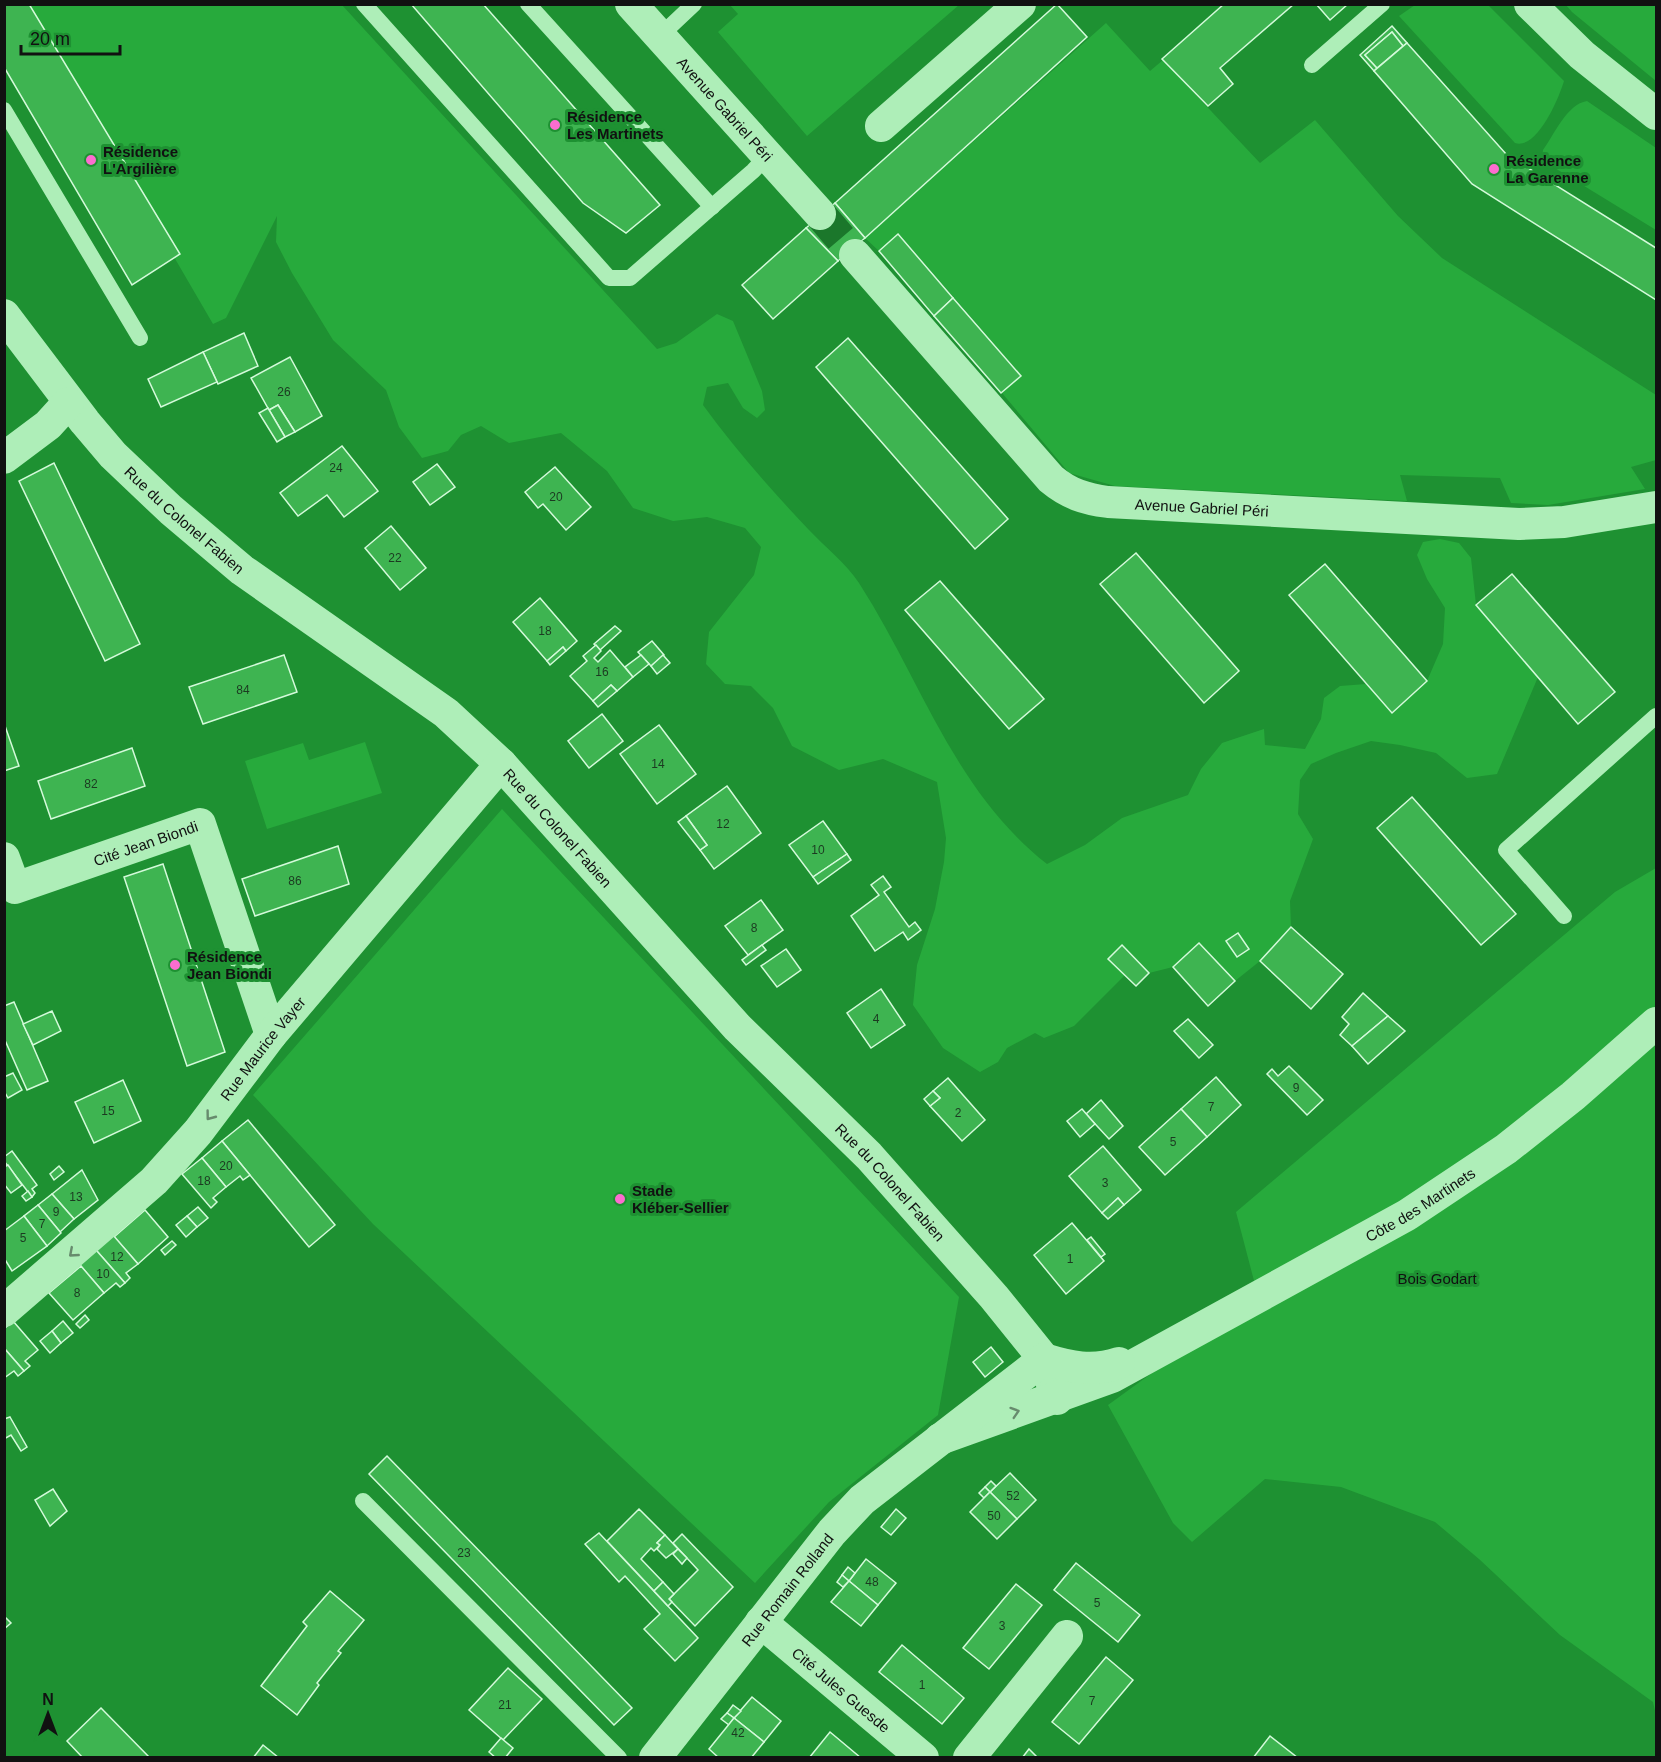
<svg xmlns="http://www.w3.org/2000/svg" width="1661" height="1762" viewBox="0 0 1661 1762" font-family="Helvetica,sans-serif">
<rect width="100%" height="100%" fill="#1e9132"/>
<g fill="#27aa3c">
<path d="M29,5h313l315,344 19,-6 41,-29 16,7 29,70 3,19 -8,8 -14,-10 -15,-25 -21,4 -4,18c32,44 68,85 106,125 16,17 37,33 50,53 62,96 94,207 188,281l38,-19 37,-27 66,-23 13,-26 21,-26 42,-14 1,16 40,4 16,-30 3,-21 16,-12 26,-2 26,29 35,-32 16,-37 2,-36 -18,-29 -10,-24 6,-13 17,-3 19,4 12,15 5,47 62,72 -41,97 -30,4 -31,-25 -36,-8 -29,-4 -35,12 -25,11 -11,16 -2,34 15,25 -23,62 1,26 -31,34 -25,20 -36,-38 -26,24 -24,6 -27,-27 -13,13 16,16 -51,51 -30,12 -9,-5 -28,15 -9,14 -18,10 -37,-24 -30,-43 4,-40 18,-56 9,-47 2,-24 -9,-56 -54,-23 -44,11 -47,-24 -19,-38 -22,-22 -26,-2 -19,-20 3,-32 45,-57 7,-28 -16,-19 -38,-11 -34,4 -40,-13 -26,-37 -46,-38 -52,10 -28,-17 -20,9 -13,16 -26,7 -23,-31 -13,-37 -53,-50 -41,-67 -16,-31 1,-26 -51,102 -13,6 -39,-67 5,-4z"/>
<polygon points="730,5 959,5 807,136 718,32 738,14"/>
<path d="M1415,5h73l76,76c-5,17 -27,69 -49,62l-116,-127z"/>
<polygon points="1566,5 1656,5 1656,81 1572,12"/>
<polygon points="1106,23 1150,71 1163,60 1260,163 1315,120 1398,216 1442,258 1656,395 1656,460 1631,467 1645,489 1548,505 1511,503 1500,478 1400,475 1407,501 1115,486 1069,473 1002,393 1021,375 899,234 879,251 865,238"/>
<path d="M1587,101l69,47v82l-111,-68 -3,-5 1,-7c11,-15 24,-46 44,-49z"/>
<polygon points="365,742 382,793 267,829 245,761 303,743 309,760"/>
<polygon points="502,809 959,1297 938,1415 829,1502 755,1583 373,1224 253,1095"/>
<polygon points="1656,868 1656,1715 1653,1702 1560,1635 1479,1559 1435,1522 1341,1487 1265,1479 1192,1542 1173,1523 1108,1405 1258,1296 1236,1212 1615,892"/>
</g>
<g fill="#3eb451" stroke="#d4fada" stroke-width="1.5">
<polygon points="4,4 29,4 180,254 132,285 4,67"/>
<polygon points="411,4 483,4 660,205 626,233 583,203"/>
<polygon points="1057,4 1087,37 865,238 835,203"/>
<polygon points="1224,4 1294,4 1220,68 1233,84 1208,106 1162,59"/>
<polygon points="1316,4 1348,4 1330,20"/>
<polygon points="1392,26 1407,43 1403,46 1392,32 1365,55 1377,68 1374,71 1360,55"/>
<polygon points="1392,32 1403,46 1377,68 1365,55"/>
<polygon points="1407,43 1506,154 1656,248 1656,300 1472,184 1374,71"/>
<polygon points="835,203 865,238 838,261 806,228"/>
<polygon points="806,228 838,261 773,319 742,285"/>
<polygon points="898,234 953,298 934,316 879,251"/>
<polygon points="953,298 1021,376 1001,393 934,316"/>
<polygon points="244,333 258,366 218,384 203,352"/>
<polygon points="848,338 1008,519 975,549 816,367"/>
<polygon points="203,352 217,382 161,407 148,379"/>
<polygon points="290,357 322,416 295,432 278,405 269,410 251,378"/>
<polygon points="278,405 295,432 285,437 269,410"/>
<polygon points="268,408 285,437 277,442 259,413"/>
<polygon points="342,446 378,491 344,517 327,495 298,516 280,493"/>
<polygon points="54,463 140,644 105,661 19,481"/>
<polygon points="437,464 455,487 430,505 413,482"/>
<polygon points="555,467 591,507 566,530 543,504 538,508 525,492"/>
<polygon points="391,526 426,568 400,590 365,548"/>
<polygon points="1136,553 1239,671 1204,703 1100,584"/>
<polygon points="1325,564 1427,681 1392,713 1289,595"/>
<polygon points="1512,574 1615,692 1578,724 1476,605"/>
<polygon points="940,581 1044,699 1009,729 905,610"/>
<polygon points="540,598 577,641 566,651 563,647 547,661 513,622"/>
<polygon points="615,626 621,631 600,650 594,644"/>
<polygon points="652,641 664,655 651,666 638,652"/>
<polygon points="596,645 601,651 594,658 598,662 610,650 633,677 617,691 611,685 593,701 570,676 587,661 583,656"/>
<polygon points="563,647 566,651 550,665 547,661"/>
<polygon points="284,655 297,692 203,724 189,687"/>
<polygon points="641,655 649,664 633,677 625,667"/>
<polygon points="663,655 670,663 657,674 651,666"/>
<polygon points="611,685 617,691 598,707 593,701"/>
<polygon points="602,714 623,741 589,768 568,741"/>
<polygon points="4,723 19,766 4,771"/>
<polygon points="659,725 696,774 657,804 620,754"/>
<polygon points="132,748 145,786 51,819 38,781"/>
<polygon points="727,786 761,833 714,869 700,850 707,845 686,816"/>
<polygon points="1412,797 1516,914 1481,945 1377,828"/>
<polygon points="686,816 707,845 700,850 678,822"/>
<polygon points="823,821 847,854 813,877 789,845"/>
<polygon points="338,846 349,884 255,916 242,879"/>
<polygon points="847,854 851,860 818,884 813,877"/>
<polygon points="163,864 225,1052 187,1066 124,877"/>
<polygon points="883,876 891,887 884,892 909,927 915,922 921,930 908,940 903,932 875,951 851,916 879,895 871,885"/>
<polygon points="761,900 783,930 748,955 725,926"/>
<polygon points="1291,927 1343,974 1311,1009 1260,961"/>
<polygon points="1238,933 1249,949 1237,957 1226,941"/>
<polygon points="1199,943 1235,981 1208,1006 1173,967"/>
<polygon points="762,945 766,950 746,965 742,960"/>
<polygon points="1122,945 1149,973 1136,986 1108,959"/>
<polygon points="786,949 801,970 777,987 761,966"/>
<polygon points="881,989 905,1025 871,1048 847,1013"/>
<polygon points="1363,993 1388,1016 1352,1046 1340,1035 1349,1024 1342,1017"/>
<polygon points="14,1002 48,1081 27,1090 4,1038 4,1006"/>
<polygon points="52,1011 61,1031 33,1045 23,1024"/>
<polygon points="1388,1016 1405,1031 1368,1064 1352,1046"/>
<polygon points="1188,1019 1213,1045 1199,1058 1174,1031"/>
<polygon points="1289,1066 1323,1100 1307,1115 1267,1074 1272,1069 1278,1076"/>
<polygon points="13,1073 22,1090 8,1098 4,1091 4,1077"/>
<polygon points="1216,1077 1241,1105 1207,1137 1181,1109"/>
<polygon points="948,1078 985,1120 962,1141 930,1106 940,1098 933,1091"/>
<polygon points="123,1080 141,1121 94,1143 75,1102"/>
<polygon points="933,1091 940,1098 930,1106 924,1099"/>
<polygon points="1101,1100 1123,1126 1109,1139 1086,1114"/>
<polygon points="1082,1109 1095,1124 1080,1137 1067,1121"/>
<polygon points="1181,1109 1207,1137 1165,1175 1139,1147"/>
<polygon points="248,1120 335,1225 309,1247 222,1141"/>
<polygon points="222,1141 250,1175 243,1180 240,1176 226,1187 202,1158"/>
<polygon points="1103,1146 1141,1190 1124,1205 1118,1198 1102,1213 1069,1176"/>
<polygon points="12,1151 37,1185 32,1189 35,1193 32,1197 4,1161 4,1157"/>
<polygon points="202,1158 226,1187 213,1198 217,1202 211,1208 182,1174"/>
<polygon points="8,1165 22,1185 11,1193 4,1184 4,1167"/>
<polygon points="59,1166 64,1172 54,1180 50,1174"/>
<polygon points="82,1170 98,1200 74,1219 52,1194"/>
<polygon points="28,1191 32,1197 26,1201 22,1196"/>
<polygon points="52,1194 74,1219 60,1232 38,1205"/>
<polygon points="1118,1198 1124,1205 1108,1219 1102,1213"/>
<polygon points="38,1205 61,1233 47,1246 24,1216"/>
<polygon points="198,1207 208,1218 197,1227 187,1216"/>
<polygon points="145,1210 168,1237 138,1264 114,1237"/>
<polygon points="24,1216 47,1246 12,1271 4,1258 4,1231"/>
<polygon points="187,1216 197,1227 186,1237 176,1225"/>
<polygon points="1072,1223 1104,1261 1066,1294 1034,1255"/>
<polygon points="113,1235 138,1264 126,1273 130,1278 125,1283 96,1250"/>
<polygon points="1091,1237 1105,1254 1101,1257 1087,1240"/>
<polygon points="172,1241 176,1245 165,1255 161,1250"/>
<polygon points="96,1250 125,1283 120,1287 116,1283 104,1293 79,1264"/>
<polygon points="81,1266 104,1293 73,1320 49,1293"/>
<polygon points="85,1315 89,1320 80,1328 76,1324"/>
<polygon points="13,1321 38,1350 25,1361 30,1366 24,1371 4,1348 4,1329"/>
<polygon points="63,1321 73,1333 61,1343 52,1331"/>
<polygon points="52,1331 61,1343 50,1353 40,1341"/>
<polygon points="991,1347 1003,1362 985,1377 973,1362"/>
<polygon points="4,1348 24,1371 18,1376 14,1371 4,1378"/>
<polygon points="10,1417 27,1447 21,1451 11,1435 4,1439 4,1419"/>
<polygon points="387,1456 632,1708 614,1725 369,1474"/>
<polygon points="1010,1473 1036,1500 1017,1519 990,1492"/>
<polygon points="991,1481 996,1486 990,1492 985,1487"/>
<polygon points="985,1487 990,1492 984,1498 979,1493"/>
<polygon points="53,1489 67,1511 50,1526 35,1500"/>
<polygon points="990,1492 1017,1519 997,1539 970,1512"/>
<polygon points="639,1509 665,1535 657,1543 660,1545 654,1551 651,1548 641,1559 663,1582 654,1591 607,1541"/>
<polygon points="896,1509 906,1518 891,1535 881,1527"/>
<polygon points="599,1533 698,1638 675,1661 644,1629 660,1614 625,1576 619,1582 585,1544"/>
<polygon points="682,1534 733,1587 695,1626 669,1599 698,1570 673,1543"/>
<polygon points="665,1535 678,1549 666,1558 657,1549 660,1545 657,1543"/>
<polygon points="678,1549 687,1558 682,1564 673,1554"/>
<polygon points="866,1559 896,1583 878,1605 849,1581"/>
<polygon points="1076,1563 1140,1615 1118,1642 1054,1590"/>
<polygon points="848,1567 855,1573 849,1581 842,1575"/>
<polygon points="842,1575 849,1581 843,1587 837,1582"/>
<polygon points="849,1581 878,1605 861,1626 831,1602"/>
<polygon points="663,1582 674,1594 669,1599 672,1602 668,1606 654,1591"/>
<polygon points="1016,1584 1042,1605 989,1669 963,1648"/>
<polygon points="330,1591 364,1620 338,1651 341,1653 317,1683 319,1685 297,1715 261,1686 307,1626 303,1622"/>
<polygon points="4,1616 11,1623 4,1629"/>
<polygon points="902,1645 964,1698 942,1724 879,1672"/>
<polygon points="1106,1657 1133,1680 1079,1744 1052,1722"/>
<polygon points="508,1668 542,1699 503,1740 469,1710"/>
<polygon points="752,1697 781,1721 764,1742 734,1718"/>
<polygon points="733,1705 741,1711 734,1718 727,1713"/>
<polygon points="101,1708 150,1758 83,1758 67,1741"/>
<polygon points="727,1713 734,1718 729,1725 721,1719"/>
<polygon points="734,1718 764,1742 751,1758 719,1758 709,1749"/>
<polygon points="830,1732 861,1758 809,1758"/>
<polygon points="1270,1736 1298,1758 1253,1758"/>
<polygon points="501,1738 513,1748 505,1758 496,1758 489,1752"/>
<polygon points="263,1745 279,1758 253,1758"/>
<polygon points="1029,1749 1038,1758 1022,1758"/>
</g>
<g fill="none" stroke-linecap="round" stroke-linejoin="round">
<polyline stroke="#1b772b" stroke-width="32" stroke-dasharray="32 16" stroke-linecap="butt" points="820,214 855,255"/>
<g stroke="#aeeeb8" stroke-width="16">
<polyline points="364,4 609,278 630,278 753,171 768,155"/>
<polyline points="528,4 712,207"/>
<polyline points="660,36 694,4"/>
<polyline points="1312,65 1382,4"/>
<polyline points="4,110 140,338"/>
<polyline points="1564,916 1506,850 1656,716"/>
<polyline points="363,1501 619,1758"/>
</g>
<g stroke="#aeeeb8" stroke-width="32">
<path id="s1" d="M631,4l189,210"/>
<polyline points="1530,4 1582,55 1656,114"/>
<polyline points="881,126 1020,4"/>
<path id="s2" d="M855,255l196,224c18,15 34,20 57,23l411,22 45,-2 92,-15"/>
<path id="s3" d="M4,315l81,107 28,33 58,55 71,60 204,143 55,51 236,263 132,129 125,141 50,62 13,40"/>
<polyline points="4,458 48,425 68,403"/>
<path id="s4" d="M4,858l11,30 185,-64 71,211"/>
<path id="s5" d="M4,1311l150,-130 44,-49 73,-97 230,-271"/>
<path id="s6" d="M940,1439l172,-62 295,-162 99,-66 67,-53 83,-73"/>
<path id="s7" d="M761,1622l162,136"/>
<path id="s8" d="M655,1758l177,-226 30,-32 182,-141c26,8 48,13 75,4"/>
<polyline points="969,1758 1067,1636"/>
</g>
</g>
<defs><path id="oneway-chevron" d="M-2-3.5L2.5 0L-2 3.5" fill="none" stroke-width="1.6" stroke-linecap="round" stroke-linejoin="round" transform="scale(1.5)"/></defs>
<g stroke="#678b6d">
<use href="#oneway-chevron" transform="translate(210 1116) rotate(127)"/>
<use href="#oneway-chevron" transform="translate(73 1253) rotate(139)"/>
<use href="#oneway-chevron" transform="translate(1015 1412) rotate(-18)"/>
</g>
<g fill="#fc6dcf" stroke="#1e9132" stroke-width="2">
<circle cx="555" cy="125" r="6"/>
<circle cx="91" cy="160" r="6"/>
<circle cx="1494" cy="169" r="6"/>
<circle cx="175" cy="965" r="6"/>
<circle cx="620" cy="1199" r="6"/>
</g>
<g text-anchor="middle" dominant-baseline="central" stroke-width="6" stroke-linejoin="round" paint-order="stroke">
<g font-size="12" fill="#1c3a21">
<text x="284" y="392">26</text>
<text x="336" y="468">24</text>
<text x="556" y="497">20</text>
<text x="395" y="558">22</text>
<text x="545" y="631">18</text>
<text x="602" y="672">16</text>
<text x="243" y="690">84</text>
<text x="658" y="764">14</text>
<text x="91" y="784">82</text>
<text x="723" y="824">12</text>
<text x="818" y="850">10</text>
<text x="295" y="881">86</text>
<text x="754" y="928">8</text>
<text x="876" y="1019">4</text>
<text x="1296" y="1088">9</text>
<text x="1211" y="1107">7</text>
<text x="108" y="1111">15</text>
<text x="958" y="1113">2</text>
<text x="1173" y="1142">5</text>
<text x="226" y="1166">20</text>
<text x="204" y="1181">18</text>
<text x="1105" y="1183">3</text>
<text x="76" y="1197">13</text>
<text x="56" y="1212">9</text>
<text x="42" y="1224">7</text>
<text x="23" y="1238">5</text>
<text x="117" y="1257">12</text>
<text x="1070" y="1259">1</text>
<text x="103" y="1274">10</text>
<text x="77" y="1293">8</text>
<text x="1013" y="1496">52</text>
<text x="994" y="1516">50</text>
<text x="464" y="1553">23</text>
<text x="872" y="1582">48</text>
<text x="1097" y="1603">5</text>
<text x="1002" y="1626">3</text>
<text x="922" y="1685">1</text>
<text x="1092" y="1701">7</text>
<text x="505" y="1705">21</text>
<text x="738" y="1733">42</text>
</g>
<g font-size="15" fill="#111" stroke="#1e9132">
<text stroke="none"><textPath href="#s1" startOffset="141">Avenue Gabriel Péri</textPath></text>
<text stroke="none"><textPath href="#s2" startOffset="454">Avenue Gabriel Péri</textPath></text>
<text stroke="none"><textPath href="#s3" startOffset="274">Rue du Colonel Fabien</textPath></text>
<text stroke="none"><textPath href="#s3" startOffset="760">Rue du Colonel Fabien</textPath></text>
<text stroke="none"><textPath href="#s4" startOffset="170">Cité Jean Biondi</textPath></text>
<text stroke="none"><textPath href="#s5" startOffset="370">Rue Maurice Vayer</textPath></text>
<text stroke="none"><textPath href="#s3" startOffset="1246">Rue du Colonel Fabien</textPath></text>
<text stroke="none"><textPath href="#s6" startOffset="536">Côte des Martinets</textPath></text>
<text stroke="none"><textPath href="#s8" startOffset="214">Rue Romain Rolland</textPath></text>
<text stroke="none"><textPath href="#s7" startOffset="105">Cité Jules Guesde</textPath></text>
</g>
<g font-size="15" font-weight="bold" fill="#111" stroke="#1e9132" text-anchor="start">
<text x="567" y="116">Résidence<tspan x="567" dy="17">Les Martinets</tspan></text>
<text x="103" y="151">Résidence<tspan x="103" dy="17">L'Argilière</tspan></text>
<text x="1506" y="160">Résidence<tspan x="1506" dy="17">La Garenne</tspan></text>
<text x="187" y="956">Résidence<tspan x="187" dy="17">Jean Biondi</tspan></text>
<text x="632" y="1190">Stade<tspan x="632" dy="17">Kléber-Sellier</tspan></text>
</g>
<g font-size="15" fill="#111" stroke="#1e9132">
<text x="1437" y="1278">Bois Godart</text>
</g>
</g>
<rect width="1661" height="1762" fill="none" stroke="#111111" stroke-width="12"/>
<g transform="translate(48 1714)" stroke="#1e9132" stroke-width="4.5" paint-order="stroke">
<path d="M0-4.5L10 22L0 15L-10 22Z" fill="#111111"/>
<text y="-9" font-size="16" font-weight="bold" text-anchor="middle" fill="#111111">N</text>
</g>
<path d="M21 45v9h99v-9" fill="none" stroke="#111111" stroke-width="3"/>
<text x="30" y="45" font-size="18" fill="#111111" stroke="#1e9132" stroke-width="4.5" paint-order="stroke">20 m</text>
</svg>
